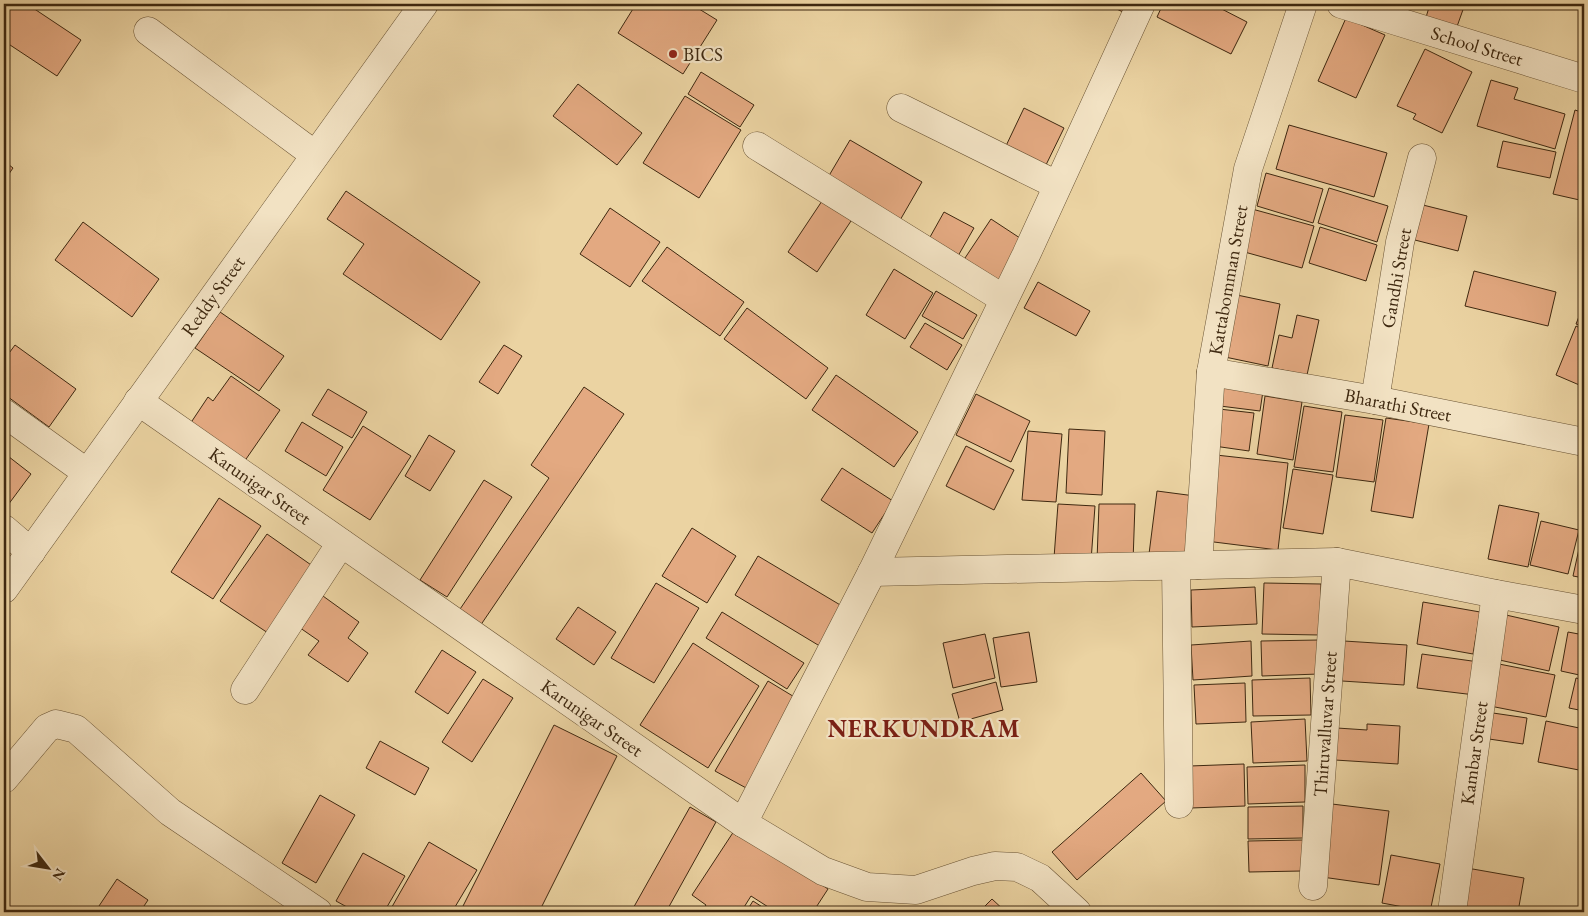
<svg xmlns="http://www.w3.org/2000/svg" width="1588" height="916" viewBox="0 0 1588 916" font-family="'EB Garamond',serif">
<rect width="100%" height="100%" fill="#ebd3a2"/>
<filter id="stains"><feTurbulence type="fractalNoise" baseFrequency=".004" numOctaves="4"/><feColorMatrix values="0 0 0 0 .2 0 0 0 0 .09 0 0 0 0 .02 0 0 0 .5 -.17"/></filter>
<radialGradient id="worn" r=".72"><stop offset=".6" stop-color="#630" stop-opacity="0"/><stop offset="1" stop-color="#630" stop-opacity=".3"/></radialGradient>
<g fill="#e3a981" stroke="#3e2810">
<polygon points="4,4 27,4 81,40 57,76 4,41"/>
<polygon points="636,4 691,4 717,20 683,74 618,33"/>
<polygon points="1106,4 1127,4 1123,12"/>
<polygon points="1163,4 1212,4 1247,22 1231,54 1157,17"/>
<polygon points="1430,4 1465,4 1454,35 1424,24"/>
<polygon points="1346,18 1385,35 1356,98 1318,81"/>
<polygon points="1425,49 1472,72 1442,133 1413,119 1416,114 1397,106"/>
<polygon points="701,72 754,105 740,127 688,94"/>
<polygon points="1491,80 1518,88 1514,99 1565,114 1555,149 1477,126"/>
<polygon points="578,84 642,133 617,165 553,116"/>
<polygon points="685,96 741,130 699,198 643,163"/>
<polygon points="1024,108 1064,128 1044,169 1004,150"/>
<polygon points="1575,110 1584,113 1584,201 1553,194"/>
<polygon points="1289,125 1387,153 1374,197 1276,169"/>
<polygon points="850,140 922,182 899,222 827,179"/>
<polygon points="1503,141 1556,152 1550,178 1497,167"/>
<polygon points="4,161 13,168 4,181"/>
<polygon points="1266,173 1323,189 1313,223 1257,206"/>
<polygon points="1329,188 1388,206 1377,242 1318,223"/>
<polygon points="346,191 480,282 441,340 343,274 364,244 327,219"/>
<polygon points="826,195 855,215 817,272 788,252"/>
<polygon points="1419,204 1467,216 1458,251 1411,239"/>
<polygon points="610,208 660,242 630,287 580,254"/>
<polygon points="1252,209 1314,226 1302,268 1241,251"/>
<polygon points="944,212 974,228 954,263 925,246"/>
<polygon points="991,219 1026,242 999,284 963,261"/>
<polygon points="83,222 159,279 132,317 55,260"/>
<polygon points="1320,227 1377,245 1366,281 1309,263"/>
<polygon points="667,247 744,302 720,336 642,281"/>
<polygon points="894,269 933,293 905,339 866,315"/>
<polygon points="1474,271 1556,292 1548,326 1465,306"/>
<polygon points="1038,282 1090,311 1076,336 1024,308"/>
<polygon points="936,291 977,315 963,339 922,316"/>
<polygon points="1237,295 1280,304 1268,366 1225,357"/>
<polygon points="1584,304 1584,327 1576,324"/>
<polygon points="747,308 828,368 806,399 724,339"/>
<polygon points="220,312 284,356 259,391 195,348"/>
<polygon points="1297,315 1319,320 1307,375 1272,368 1279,335 1292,338"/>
<polygon points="925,323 962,345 947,370 910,347"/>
<polygon points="1576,326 1584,330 1584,387 1556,375"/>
<polygon points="15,345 76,389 49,427 4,394 4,360"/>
<polygon points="504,345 522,356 498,394 479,382"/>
<polygon points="836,375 918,432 894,467 812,410"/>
<polygon points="231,376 280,410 244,462 190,424 208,397 213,401"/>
<polygon points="1223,385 1263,391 1260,411 1220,406"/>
<polygon points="584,387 624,414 478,629 456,615 549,478 531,465"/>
<polygon points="328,389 367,412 352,438 312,415"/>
<polygon points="976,394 1030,421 1011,462 956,435"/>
<polygon points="1265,396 1302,402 1293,460 1257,454"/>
<polygon points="1304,406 1342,412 1333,472 1294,467"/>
<polygon points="1219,409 1254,413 1249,451 1214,446"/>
<polygon points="1345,415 1383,420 1374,482 1336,477"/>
<polygon points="1386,418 1429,424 1413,518 1371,511"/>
<polygon points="302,422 343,447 326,476 285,451"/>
<polygon points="363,426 411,456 370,520 323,490"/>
<polygon points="1069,429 1105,431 1102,495 1066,493"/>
<polygon points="1028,431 1062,434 1056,502 1022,500"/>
<polygon points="429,435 455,451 430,491 405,476"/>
<polygon points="966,446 1014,470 994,510 946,486"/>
<polygon points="4,453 31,474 5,509 4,508"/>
<polygon points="1216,455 1288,463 1278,550 1206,541"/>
<polygon points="842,468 893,501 872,533 821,500"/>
<polygon points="1293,469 1333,475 1323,534 1283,528"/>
<polygon points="484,480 512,497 447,597 420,580"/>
<polygon points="1157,491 1195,496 1187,559 1149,554"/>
<polygon points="219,498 261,526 213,599 171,572"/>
<polygon points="1058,504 1095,506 1091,561 1054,558"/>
<polygon points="1099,504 1135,504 1133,562 1097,561"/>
<polygon points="1499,505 1539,513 1528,567 1488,559"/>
<polygon points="1541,521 1579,530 1568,574 1530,565"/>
<polygon points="1584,526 1584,578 1573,576"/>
<polygon points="692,528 736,556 707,603 662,576"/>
<polygon points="267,534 314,567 268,633 220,601"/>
<polygon points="758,556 847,609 823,648 735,595"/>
<polygon points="656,583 699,608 654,683 611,658"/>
<polygon points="1264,583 1321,584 1320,635 1262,634"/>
<polygon points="1255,587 1257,624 1192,627 1191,590"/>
<polygon points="316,591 359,622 348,638 368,653 348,682 308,655 319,641 293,623"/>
<polygon points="1423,602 1480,612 1473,654 1417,644"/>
<polygon points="578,607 616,632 594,665 556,639"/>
<polygon points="722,612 804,663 787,689 706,638"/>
<polygon points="1506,615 1559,627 1549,671 1495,659"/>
<polygon points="1029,632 1037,682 1001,687 993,638"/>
<polygon points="1568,632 1584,635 1584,676 1561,671"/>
<polygon points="985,634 995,678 953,688 943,643"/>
<polygon points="1319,640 1319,674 1262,676 1261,641"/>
<polygon points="1251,641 1252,676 1193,680 1191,645"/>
<polygon points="1344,641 1407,645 1404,685 1342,681"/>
<polygon points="693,643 759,686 708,768 640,725"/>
<polygon points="442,650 476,672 448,714 415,692"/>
<polygon points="1422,654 1479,662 1475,695 1417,688"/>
<polygon points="1499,664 1555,675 1546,717 1490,706"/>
<polygon points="1310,678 1311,715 1253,716 1252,680"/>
<polygon points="1576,678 1584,680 1584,711 1569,708"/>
<polygon points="483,679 513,698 472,762 442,742"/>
<polygon points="768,681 801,701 748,789 715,771"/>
<polygon points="996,682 1003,710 960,722 952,694"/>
<polygon points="1245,683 1246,722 1196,724 1194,685"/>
<polygon points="1493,713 1527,718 1523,744 1489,739"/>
<polygon points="1305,719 1307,761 1253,763 1251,722"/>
<polygon points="1546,721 1584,729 1584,771 1538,762"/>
<polygon points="1367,724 1400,726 1398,764 1335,760 1337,728 1367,730"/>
<polygon points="554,725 617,756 539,912 460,912"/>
<polygon points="380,741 429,768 415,795 366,768"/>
<polygon points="1244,764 1245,806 1191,808 1190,766"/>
<polygon points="1305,765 1305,802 1248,804 1247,767"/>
<polygon points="1141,773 1166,801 1077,880 1052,852"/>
<polygon points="320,795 355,815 316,883 282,863"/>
<polygon points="1332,804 1389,811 1379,885 1322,877"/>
<polygon points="1303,806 1303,838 1248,839 1248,807"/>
<polygon points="690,807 716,822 666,912 631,912"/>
<polygon points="736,828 828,889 813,912 776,912 751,896 741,912 701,912 706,905 692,895"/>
<polygon points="1303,840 1302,871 1249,872 1248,841"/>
<polygon points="429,842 477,870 452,912 389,912"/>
<polygon points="363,853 405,876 384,912 356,912 336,901"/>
<polygon points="1391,855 1440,864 1430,912 1382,903"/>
<polygon points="1467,868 1524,878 1518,912 1488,912 1460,907"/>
<polygon points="117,879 148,900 140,912 95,912"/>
<polygon points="992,899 1006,912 979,912"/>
<polygon points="753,901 770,912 746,912"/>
</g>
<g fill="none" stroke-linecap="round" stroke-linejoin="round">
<g stroke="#695334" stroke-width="29">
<g id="minor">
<polyline points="1341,4 1584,79"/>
<polyline points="148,31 315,155"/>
<polyline points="901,108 1057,185"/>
<polyline points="757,146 1004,299"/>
<polyline points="1211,372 1375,400 1584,442"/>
<polyline points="1375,400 1400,242 1422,158"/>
<polyline points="138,401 743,823 823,871 867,887 916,890 973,871 995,866 1017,867 1040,878 1077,912"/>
<polyline points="4,413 86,472"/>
<polyline points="4,529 31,552"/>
<polyline points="1198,565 1211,372 1248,169 1303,4"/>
<polyline points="1176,566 1179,804"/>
<polyline points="872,572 1337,562 1496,594 1584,610"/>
<polyline points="4,589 424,4"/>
<polyline points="245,690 341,543"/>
<polyline points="4,779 47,728 56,724 76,729 170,812 318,912"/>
<polyline points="743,823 872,572 1026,255 1141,4"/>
<polyline points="1313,886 1337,562"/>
<polyline points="1452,912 1496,594"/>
</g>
</g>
<use href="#minor" stroke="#f2e2c3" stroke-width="28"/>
</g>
<circle fill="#8f2418" stroke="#f2e2c3" stroke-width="2" cx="673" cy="54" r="5"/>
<g text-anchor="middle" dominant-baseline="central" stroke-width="4.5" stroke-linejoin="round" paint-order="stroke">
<g font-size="19" fill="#3e2810" stroke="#f2e2c3">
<text transform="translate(1477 46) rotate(17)">School Street</text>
<text transform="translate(1396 278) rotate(-80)">Gandhi Street</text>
<text transform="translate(1228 280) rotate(-80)">Kattabomman Street</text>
<text transform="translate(213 296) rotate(-54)">Reddy Street</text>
<text transform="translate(1398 405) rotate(11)">Bharathi Street</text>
<text transform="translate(260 486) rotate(35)">Karunigar Street</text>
<text transform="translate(592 718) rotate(35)">Karunigar Street</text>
<text transform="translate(1325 724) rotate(-86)">Thiruvalluvar Street</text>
<text transform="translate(1474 753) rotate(-82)">Kambar Street</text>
</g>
<g font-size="19" fill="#3e2810" stroke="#f2e2c3" text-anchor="start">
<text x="683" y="54">BICS</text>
</g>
<g font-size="24" font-weight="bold" letter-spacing="1" fill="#7a1f14" stroke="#f2e2c3">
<text x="924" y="728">NERKUNDRAM</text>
</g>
</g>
<rect width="1588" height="916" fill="none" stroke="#ebd3a2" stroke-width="20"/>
<rect x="5" y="5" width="1578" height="906" fill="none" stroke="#3e2810" stroke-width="2.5"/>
<rect x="10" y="10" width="1568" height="896" fill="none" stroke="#3e2810"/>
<g transform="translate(48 868) rotate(121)" stroke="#f2e2c3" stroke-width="4" paint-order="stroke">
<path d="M0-4L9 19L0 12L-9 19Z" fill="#3e2810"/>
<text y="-8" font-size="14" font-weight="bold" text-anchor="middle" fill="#3e2810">N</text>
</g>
<rect width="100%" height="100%" filter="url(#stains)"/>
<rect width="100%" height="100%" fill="url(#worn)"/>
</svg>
